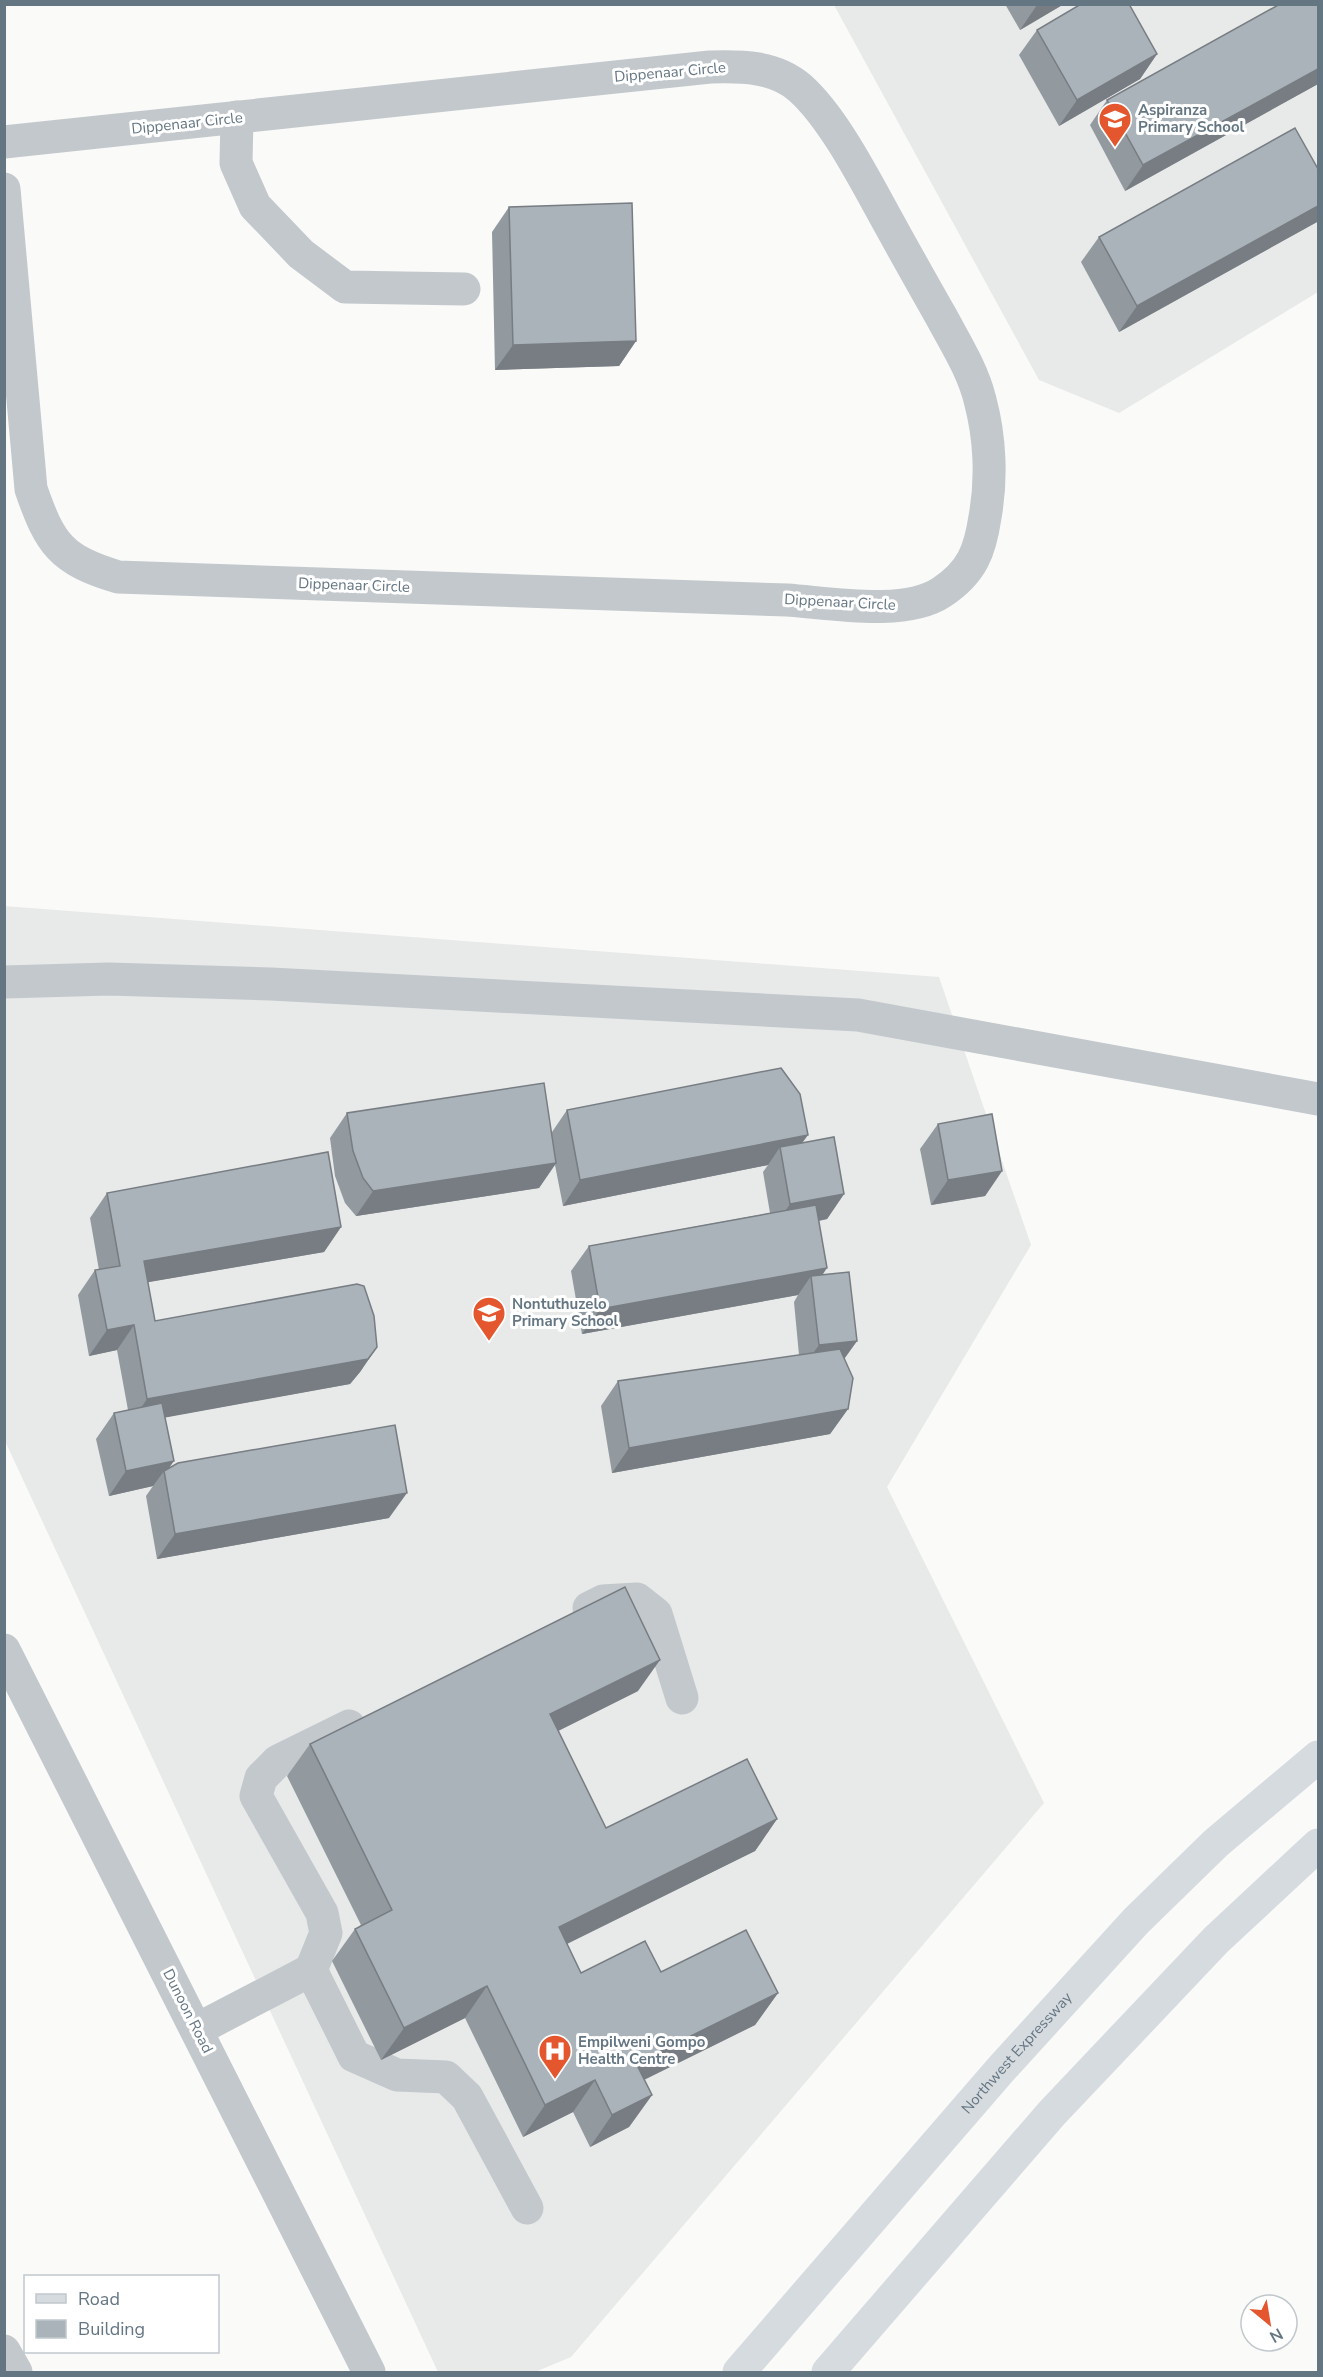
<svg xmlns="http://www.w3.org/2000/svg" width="1323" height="2377" viewBox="0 0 1323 2377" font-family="'Nunito Sans',sans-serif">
<rect width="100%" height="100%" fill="#fafaf8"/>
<g fill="#e8e9e9">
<polygon points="834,5 1318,5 1318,292 1119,413 1039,380"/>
<polygon points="4,906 939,977 1031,1245 887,1487 1044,1803 571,2357 535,2372 438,2372 5,1441"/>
</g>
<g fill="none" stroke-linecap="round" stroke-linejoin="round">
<g stroke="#c3c8cc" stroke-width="33">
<polyline points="237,117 236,163 255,206 301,254 345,287 464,289"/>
<path d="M4,142l706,-75c31,-1 65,-1 90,21 35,31 68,98 91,139 17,31 34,61 51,91 14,26 31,53 38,82 10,37 12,79 5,117 -5,34 -13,55 -43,75 -37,25 -112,11 -155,8l-669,-23c-57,-17 -68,-33 -87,-88l-27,-300"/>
<polyline points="4,982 109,979 271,984 858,1015 1318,1099"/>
<polyline points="589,1608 603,1601 637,1599 656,1614 682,1698"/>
<polyline points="4,1650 369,2372"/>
<polyline points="311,1970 326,1933 322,1913 256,1796 261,1778 278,1761 349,1726"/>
<polyline points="198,2029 311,1970 354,2056 397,2075 446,2077 467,2097 527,2208"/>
<polyline points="4,2351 16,2372"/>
</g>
<g stroke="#d6dbdf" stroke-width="33">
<path id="s1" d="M739,2372l263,-304 134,-147 80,-78 102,-86"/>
<polyline points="828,2372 1052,2113 1216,1940 1318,1845"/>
</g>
</g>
<g fill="#929a9f">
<polygon points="1005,4 1064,4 1020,30"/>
<polygon points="1318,4 1318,84 1125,191 1090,125 1107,100"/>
<polygon points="1037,30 1157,54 1140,79 1059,126 1019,55"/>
<polygon points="1318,169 1318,220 1317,222 1119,332 1081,262 1099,237"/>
<polygon points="509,207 636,341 619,366 495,370 492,232"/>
<polygon points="567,1110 802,1143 844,1194 827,1219 819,1221 822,1275 857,1341 844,1359 848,1409 830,1434 612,1473 601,1406 618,1381 799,1355 794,1302 798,1295 582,1334 571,1271 589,1246 770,1213 763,1172 768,1165 563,1206 555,1165 539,1188 356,1216 345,1203 335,1176 330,1138 347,1113 552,1132"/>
<polygon points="938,1124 1002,1171 985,1196 931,1205 920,1149"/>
<polygon points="107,1193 341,1227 324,1252 148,1282 155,1321 377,1347 360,1372 350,1384 165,1417 169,1468 389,1518 157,1559 146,1496 153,1486 109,1496 96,1439 114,1413 128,1410 117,1350 89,1356 78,1295 95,1270 99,1270 90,1218"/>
<polygon points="638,1691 558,1731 606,1828 777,1819 755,1851 567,1944 581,1973 661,1972 778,1993 755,2025 644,2080 652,2095 629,2127 590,2147 573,2112 523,2137 465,2018 381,2060 332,1961 355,1929 361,1925 287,1776 310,1744"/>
</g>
<g fill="#777d82">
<polygon points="1064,4 1020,30 1037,5"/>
<polygon points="1157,54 1140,79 1059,126 1077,100"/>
<polygon points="1318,69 1318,84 1125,191 1143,165"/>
<polygon points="1318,206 1318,220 1317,222 1119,332 1137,306"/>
<polygon points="636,341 619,366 495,370 513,345"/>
<polygon points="808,1135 790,1160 780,1147 768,1165 563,1206 580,1180"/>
<polygon points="556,1163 539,1188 356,1216 373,1191"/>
<polygon points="1002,1171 985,1196 931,1205 948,1180"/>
<polygon points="844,1194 827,1219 773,1229 790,1204"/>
<polygon points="341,1227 324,1252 126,1286 144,1261"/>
<polygon points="827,1268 813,1289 811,1276 798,1295 582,1334 600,1309"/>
<polygon points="134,1325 117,1350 89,1356 107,1330"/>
<polygon points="857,1341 839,1366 801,1370 819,1345"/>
<polygon points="377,1347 360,1372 350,1384 130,1424 147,1399"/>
<polygon points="848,1409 830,1434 612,1473 629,1448"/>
<polygon points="174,1461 164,1475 164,1471 153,1486 109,1496 126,1471"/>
<polygon points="407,1493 389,1518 157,1559 175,1534"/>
<polygon points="660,1660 638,1691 528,1746 550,1714"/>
<polygon points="777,1819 755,1851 536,1959 559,1927"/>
<polygon points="487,1986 465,2018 381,2060 404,2028"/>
<polygon points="778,1993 755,2025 613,2095 636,2063"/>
<polygon points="595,2080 573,2112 523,2137 545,2105"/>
<polygon points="652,2095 629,2127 590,2147 612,2115"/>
</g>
<g fill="#aab3b9" stroke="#777d82" stroke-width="1.5">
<polygon points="1081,4 1129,4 1157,54 1077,100 1037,30"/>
<polygon points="1280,4 1318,4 1318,69 1143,165 1107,100"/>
<polygon points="1295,128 1318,169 1318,206 1137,306 1099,237"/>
<polygon points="632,203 636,341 513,345 509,207"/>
<polygon points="781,1068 800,1094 808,1135 580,1180 567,1110"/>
<polygon points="544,1083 556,1163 373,1191 363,1178 353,1151 347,1113"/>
<polygon points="992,1114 1002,1171 948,1180 938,1124"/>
<polygon points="834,1137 844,1194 790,1204 780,1147"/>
<polygon points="328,1152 341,1227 144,1261 155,1321 357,1284 364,1286 374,1316 377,1347 368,1359 147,1399 134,1325 107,1330 95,1270 120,1266 107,1193"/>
<polygon points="816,1205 827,1268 600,1309 589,1246"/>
<polygon points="849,1272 857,1341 819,1345 811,1276"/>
<polygon points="840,1349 853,1378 848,1409 629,1448 618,1381"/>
<polygon points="162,1403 174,1461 126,1471 114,1413"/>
<polygon points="395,1425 407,1493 175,1534 164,1471 178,1463"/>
<polygon points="625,1587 660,1660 550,1714 606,1828 747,1759 777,1819 559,1927 581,1973 645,1941 661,1972 746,1930 778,1993 636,2063 652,2095 612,2115 595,2080 545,2105 487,1986 404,2028 355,1929 392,1910 310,1744"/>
</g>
<defs>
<g id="school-pin" transform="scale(1.725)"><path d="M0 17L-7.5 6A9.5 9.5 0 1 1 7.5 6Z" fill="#e4572e" stroke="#fff"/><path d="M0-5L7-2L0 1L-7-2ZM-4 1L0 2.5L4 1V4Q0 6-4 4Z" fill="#fff"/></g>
<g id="hospital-pin" transform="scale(1.725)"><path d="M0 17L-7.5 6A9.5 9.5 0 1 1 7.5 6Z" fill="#e4572e" stroke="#fff"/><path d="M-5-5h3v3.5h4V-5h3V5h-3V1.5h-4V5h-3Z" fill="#fff"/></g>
</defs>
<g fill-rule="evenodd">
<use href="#school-pin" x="1115" y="119"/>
<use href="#school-pin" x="489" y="1313"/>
<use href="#hospital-pin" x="555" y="2051"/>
</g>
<g text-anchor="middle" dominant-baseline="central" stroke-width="6" stroke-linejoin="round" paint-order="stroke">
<g font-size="15" fill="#657683" stroke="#fff">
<text transform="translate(670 72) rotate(-5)">Dippenaar Circle</text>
<text transform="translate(187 123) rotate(-6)">Dippenaar Circle</text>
<text transform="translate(354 585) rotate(2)">Dippenaar Circle</text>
<text transform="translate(840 602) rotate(3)">Dippenaar Circle</text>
<text transform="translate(188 2011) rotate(63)">Dunoon Road</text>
<text stroke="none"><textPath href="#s1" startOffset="423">Northwest Expressway</textPath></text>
</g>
<g font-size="15" font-weight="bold" fill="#657683" stroke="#fff" text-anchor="start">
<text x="1138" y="110">Aspiranza<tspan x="1138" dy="17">Primary School</tspan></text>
<text x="512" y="1304">Nontuthuzelo<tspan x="512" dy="17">Primary School</tspan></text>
<text x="578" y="2042">Empilweni Gompo<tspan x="578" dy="17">Health Centre</tspan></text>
</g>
</g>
<rect width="1323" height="2377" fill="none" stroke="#657683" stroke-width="12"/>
<rect x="24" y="2275" width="195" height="78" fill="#ffffff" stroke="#c1c8cd" stroke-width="1.5"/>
<rect x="36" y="2294" width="30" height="9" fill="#d6dbdf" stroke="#c1c8cd" stroke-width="1.5"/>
<text x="78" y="2305" font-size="18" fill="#657683">Road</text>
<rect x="36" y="2320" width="30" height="18" fill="#aab3b9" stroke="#c1c8cd" stroke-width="1.5"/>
<text x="78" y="2335" font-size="18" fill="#657683">Building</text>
<g transform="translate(1269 2323) rotate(150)"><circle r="28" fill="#ffffff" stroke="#c1c8cd" stroke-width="1.5"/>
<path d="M0-4.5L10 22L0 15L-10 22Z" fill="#e4572e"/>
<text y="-9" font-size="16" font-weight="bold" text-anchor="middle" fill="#657683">N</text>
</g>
</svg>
